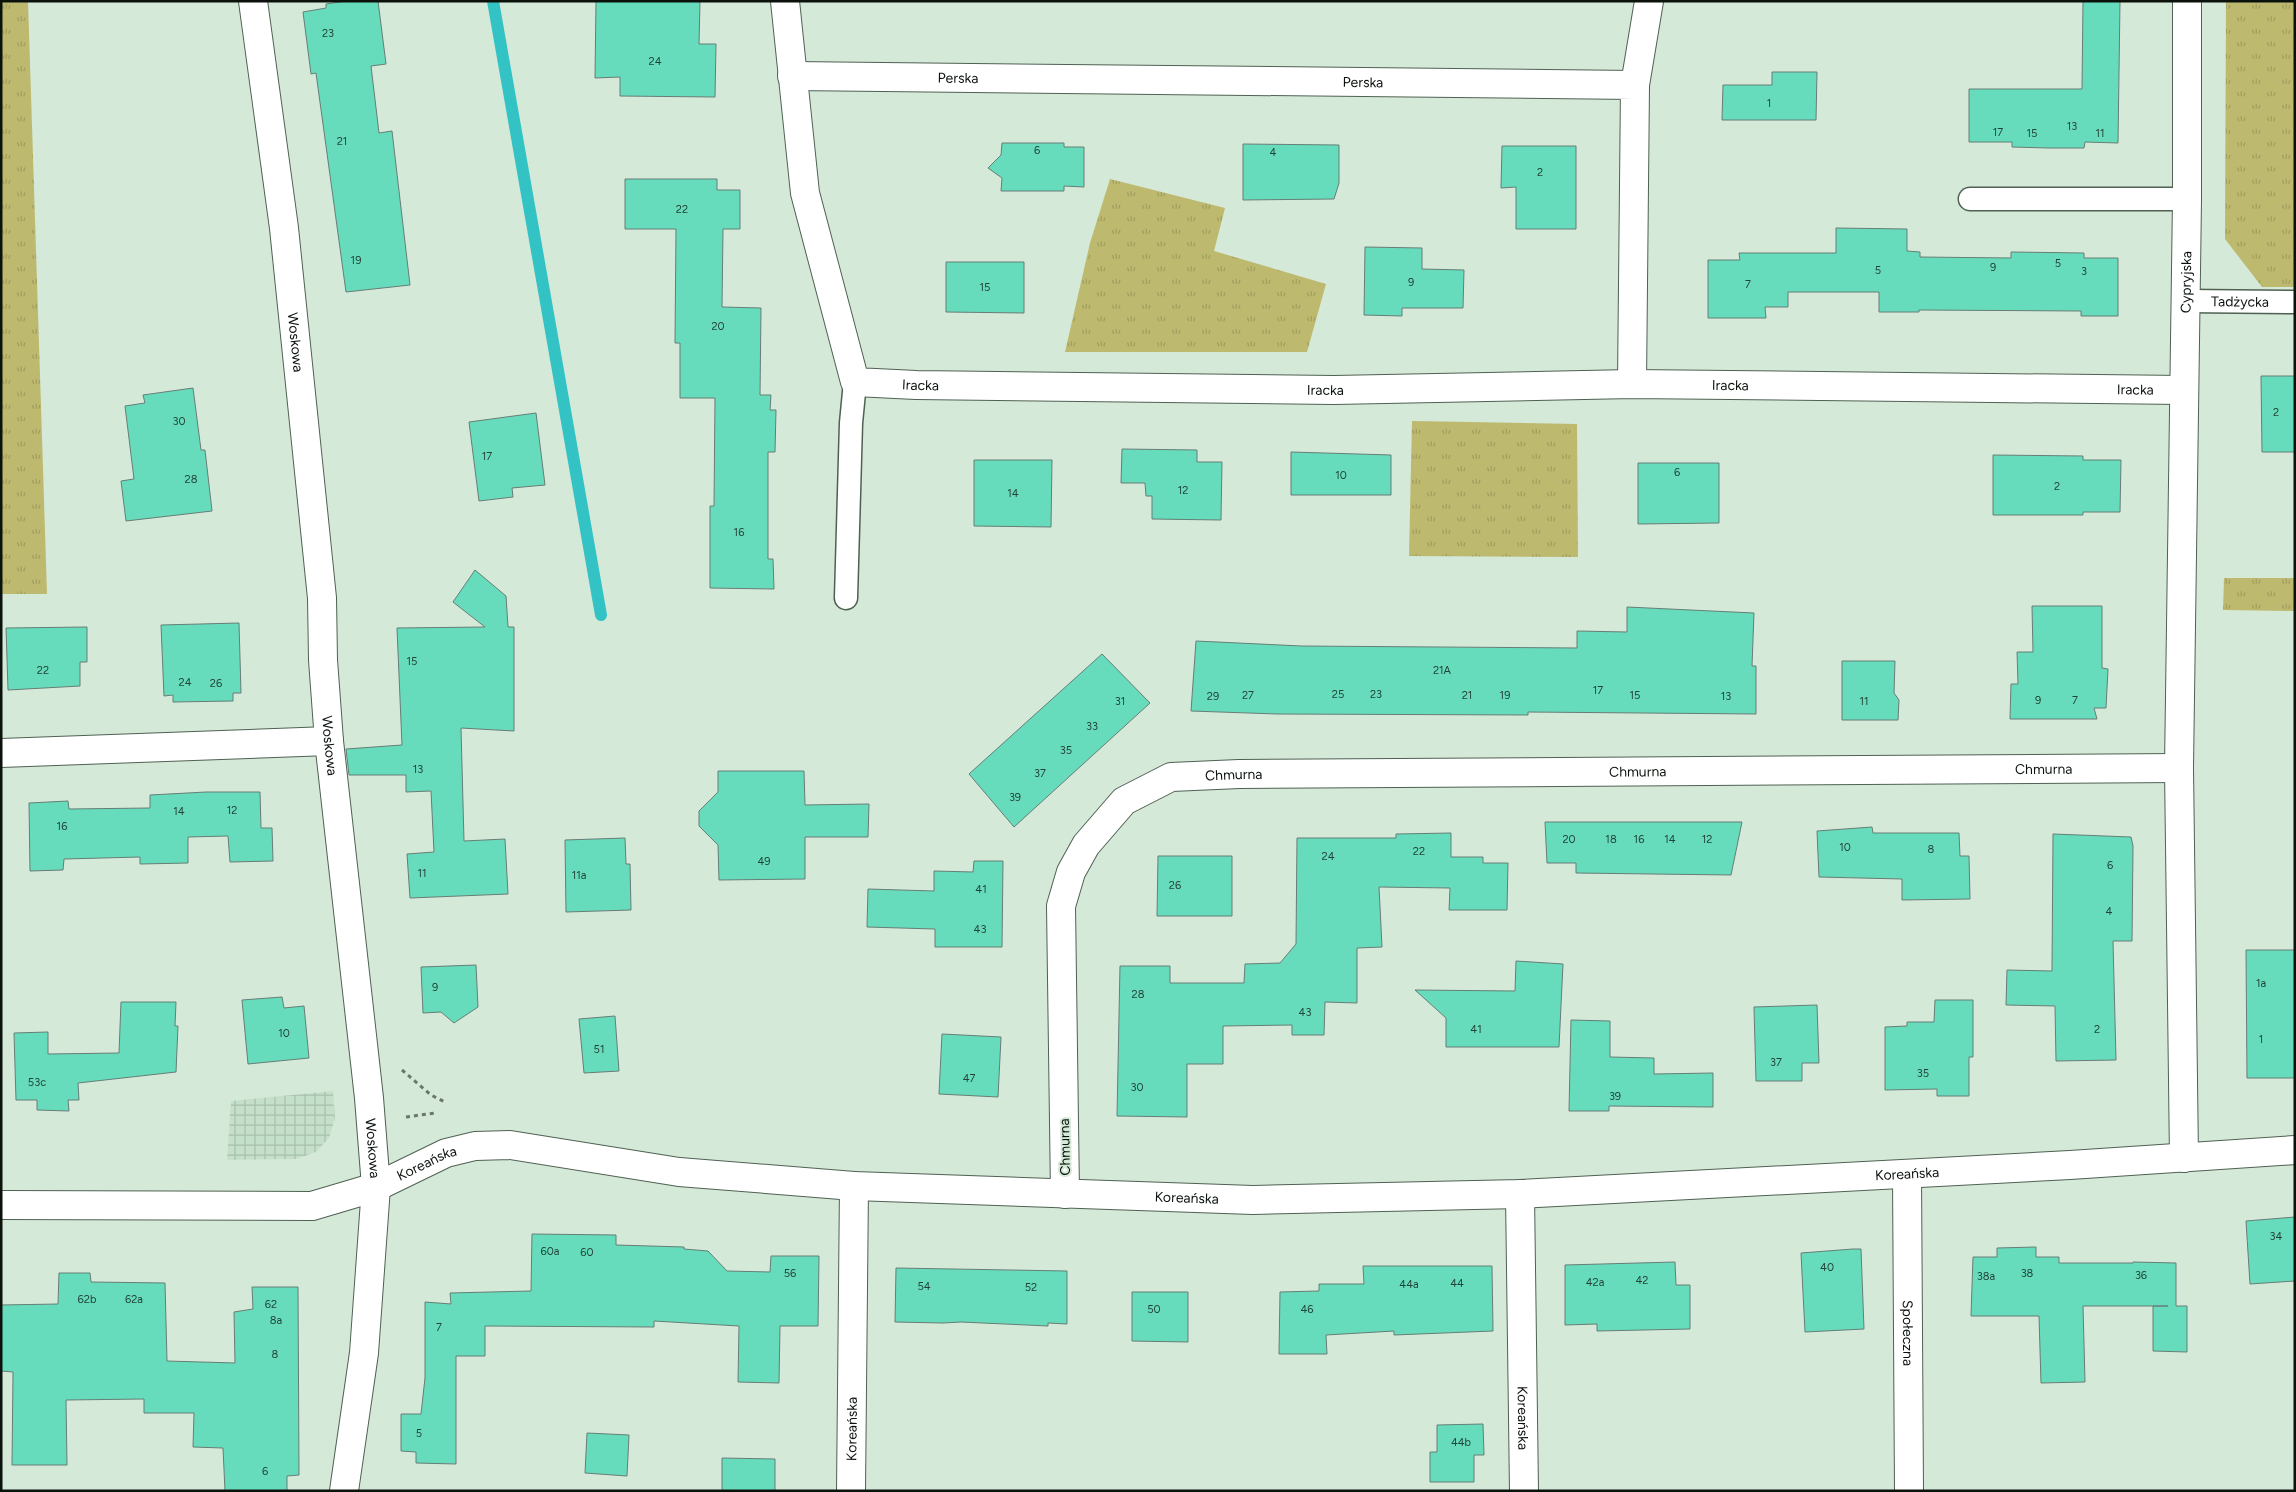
<svg xmlns="http://www.w3.org/2000/svg" width="2296" height="1492" viewBox="0 0 2296 1492" font-family="Figtree,sans-serif">
<defs>
<pattern id="industrial-grid" width="8" height="8" patternUnits="userSpaceOnUse" patternTransform="scale(1.25)"><rect width="8" height="8" fill="#c5e0ca"/><path d="M0 4h8M4 0v8" fill="none" stroke="#a8bfac"/></pattern>
<pattern id="grass-tufts" width="24" height="20" patternUnits="userSpaceOnUse" patternTransform="scale(1.25)"><rect width="24" height="20" fill="#bdb96f"/><path d="M3 7l-1-3M5 7V3M7 7l1-3M15 17l-1-3M17 17v-4M19 17l1-3" fill="none" stroke="#a19e5f"/></pattern>
</defs>
<rect width="100%" height="100%" fill="#d5e9d8"/>
<polygon fill="url(#industrial-grid)" points="333,1091 335,1118 329,1138 316,1152 296,1159 227,1160 231,1101"/>
<g fill="url(#grass-tufts)">
<polygon points="1,1 28,1 47,594 1,594"/>
<polygon points="2226,1 2295,1 2295,287 2262,287 2225,239"/>
<polygon points="1110,179 1225,208 1214,251 1326,284 1307,352 1065,352 1090,243"/>
<polygon points="1412,421 1577,424 1578,557 1409,556"/>
<polygon points="2224,578 2295,578 2295,611 2223,610"/>
</g>
<g fill="none" stroke-linecap="round" stroke-linejoin="round">
<polyline stroke="#34c3c4" stroke-width="12" points="493,1 601,615"/>
</g>
<g fill="#67dcbc" stroke="#667e76">
<polygon points="346,1 378,1 386,64 371,66 379,133 392,131 410,285 346,292 316,73 311,74 303,12 326,8 326,4"/>
<polygon points="596,1 700,1 699,44 716,44 715,97 620,96 620,77 595,78"/>
<polygon points="2083,1 2120,1 2118,143 2085,142 2084,148 2048,148 2012,147 2012,142 1969,142 1969,89 2082,89"/>
<polygon points="1772,72 1817,72 1816,120 1722,120 1723,85 1772,85"/>
<polygon points="1002,143 1064,143 1064,147 1084,147 1084,187 1064,186 1064,191 1001,191 1002,178 988,168 1001,155"/>
<polygon points="1243,144 1339,145 1339,183 1334,199 1243,200"/>
<polygon points="1502,146 1576,146 1576,229 1516,229 1516,187 1501,188"/>
<polygon points="625,179 717,179 717,190 740,190 740,229 723,229 722,307 761,308 760,395 771,395 770,410 776,410 775,452 768,452 768,559 773,559 774,589 710,588 710,506 714,506 715,398 680,398 680,343 675,343 676,229 625,229"/>
<polygon points="1836,228 1907,229 1907,251 1920,252 1920,257 2011,258 2011,252 2084,253 2084,258 2118,258 2118,316 2081,316 2081,311 1919,310 1919,312 1879,312 1879,292 1788,292 1788,307 1765,307 1766,318 1708,318 1708,260 1740,260 1739,253 1836,253"/>
<polygon points="1365,247 1422,248 1422,269 1464,270 1463,308 1402,308 1402,316 1364,315"/>
<polygon points="946,262 1024,262 1024,313 946,312"/>
<polygon points="2261,376 2295,376 2295,452 2262,452"/>
<polygon points="193,388 201,450 205,450 212,511 126,521 121,481 134,479 125,406 145,403 143,395"/>
<polygon points="536,413 545,485 512,488 513,497 479,501 469,422"/>
<polygon points="1122,449 1197,450 1197,462 1222,462 1221,520 1152,519 1152,496 1146,496 1145,483 1121,483"/>
<polygon points="1291,452 1391,455 1391,495 1291,495"/>
<polygon points="1993,455 2083,456 2083,460 2121,460 2120,512 2083,512 2083,515 1993,515"/>
<polygon points="974,460 1052,460 1051,527 974,526"/>
<polygon points="1638,463 1719,463 1719,523 1638,524"/>
<polygon points="475,570 506,596 508,627 514,627 514,731 461,728 464,841 505,839 508,894 410,898 407,854 434,852 431,791 406,792 406,775 349,775 346,749 402,745 397,628 485,627 453,602"/>
<polygon points="2032,606 2102,606 2102,668 2108,669 2106,708 2094,708 2097,719 2010,719 2011,684 2018,684 2017,652 2033,652"/>
<polygon points="1627,607 1754,613 1752,666 1756,666 1756,714 1528,712 1528,715 1277,714 1191,711 1196,641 1301,646 1577,648 1577,631 1627,632"/>
<polygon points="239,623 241,693 233,693 233,701 173,702 173,695 164,696 161,625"/>
<polygon points="87,627 87,662 80,662 80,686 8,690 6,628"/>
<polygon points="1102,654 1150,703 1014,827 969,774"/>
<polygon points="1842,661 1895,661 1894,693 1899,700 1898,720 1842,720"/>
<polygon points="718,771 804,771 805,805 869,804 868,837 805,837 805,879 719,880 718,845 699,826 699,811 718,792"/>
<polygon points="206,792 260,792 261,828 272,828 273,861 230,862 228,836 188,837 188,863 140,864 140,857 64,859 63,870 30,871 29,803 68,801 69,809 150,808 150,795"/>
<polygon points="1545,822 1742,822 1731,875 1576,873 1576,863 1547,863"/>
<polygon points="1872,827 1873,833 1959,833 1960,856 1969,856 1970,899 1902,900 1902,879 1819,877 1817,831"/>
<polygon points="1451,833 1451,857 1483,857 1483,863 1508,863 1507,910 1449,910 1450,888 1379,887 1382,947 1357,948 1357,1003 1325,1002 1324,1035 1292,1035 1292,1025 1223,1026 1223,1064 1187,1064 1187,1117 1117,1116 1120,966 1170,966 1170,983 1244,983 1245,964 1280,963 1296,944 1297,838 1396,838 1396,834"/>
<polygon points="2053,834 2131,837 2133,846 2132,941 2113,941 2116,1060 2056,1061 2055,1006 2006,1005 2007,970 2052,971"/>
<polygon points="625,838 626,864 630,864 631,910 566,912 565,840"/>
<polygon points="1158,856 1232,856 1232,916 1157,916"/>
<polygon points="974,861 1003,861 1002,947 935,947 935,929 867,927 868,889 934,891 934,871 973,872"/>
<polygon points="2246,950 2295,950 2295,1078 2247,1078"/>
<polygon points="1516,961 1563,964 1559,1047 1446,1047 1446,1018 1415,990 1515,991"/>
<polygon points="476,965 478,1007 454,1023 441,1012 423,1013 421,967"/>
<polygon points="282,997 284,1008 304,1006 309,1058 248,1064 242,1000"/>
<polygon points="1935,1000 1973,1000 1973,1057 1969,1057 1969,1096 1937,1096 1937,1089 1885,1090 1885,1027 1907,1026 1907,1022 1934,1022"/>
<polygon points="121,1002 176,1002 175,1026 178,1026 176,1072 78,1083 79,1100 68,1100 69,1111 37,1110 37,1100 16,1100 14,1033 48,1032 48,1054 119,1053"/>
<polygon points="1817,1005 1819,1063 1802,1063 1802,1081 1756,1081 1754,1007"/>
<polygon points="615,1016 619,1071 584,1073 579,1019"/>
<polygon points="1571,1020 1610,1021 1610,1057 1654,1058 1654,1074 1713,1073 1713,1107 1609,1106 1609,1111 1569,1111"/>
<polygon points="942,1034 1001,1037 998,1097 939,1094"/>
<polygon points="2295,1217 2295,1281 2250,1284 2246,1221"/>
<polygon points="532,1234 616,1235 616,1245 684,1247 684,1249 708,1251 727,1271 770,1272 771,1256 819,1256 818,1326 780,1326 779,1383 738,1382 739,1326 654,1321 654,1327 485,1326 485,1356 456,1356 456,1464 416,1463 416,1452 401,1451 401,1414 421,1414 425,1378 425,1302 451,1304 450,1293 531,1291"/>
<polygon points="2036,1247 2036,1257 2059,1257 2059,1263 2133,1263 2133,1262 2176,1263 2176,1306 2187,1306 2187,1352 2153,1351 2153,1306 2168,1306 2083,1306 2085,1382 2041,1383 2039,1316 1971,1316 1973,1257 1997,1257 1997,1248"/>
<polygon points="1853,1249 1861,1249 1864,1329 1805,1332 1801,1253"/>
<polygon points="1675,1262 1676,1285 1690,1285 1690,1329 1597,1331 1597,1324 1565,1325 1565,1265"/>
<polygon points="1363,1266 1492,1266 1493,1331 1394,1335 1394,1331 1326,1335 1327,1354 1279,1354 1280,1292 1319,1291 1319,1284 1364,1284"/>
<polygon points="896,1268 1067,1271 1067,1324 1048,1323 1048,1326 961,1322 943,1323 895,1322"/>
<polygon points="59,1273 90,1273 91,1282 165,1283 167,1361 235,1363 234,1312 253,1309 252,1287 298,1287 299,1475 287,1476 287,1491 225,1491 223,1448 193,1447 194,1413 144,1413 144,1399 66,1400 67,1465 12,1465 13,1372 1,1371 1,1305 58,1304"/>
<polygon points="1132,1292 1188,1292 1188,1342 1132,1341"/>
<polygon points="1483,1424 1484,1455 1474,1455 1474,1482 1430,1482 1430,1452 1437,1452 1437,1425"/>
<polygon points="587,1433 629,1435 627,1476 585,1473"/>
<polygon points="722,1458 775,1459 775,1491 722,1491"/>
</g>
<g fill="none" stroke-linecap="round" stroke-linejoin="round">
<g stroke="#4f6153" stroke-width="25">
<g id="service">
<polyline points="1970,199 2187,199"/>
<path id="s1" d="M2185,301l110,1"/>
<polyline points="846,598 851,423 855,382"/>
</g>
</g>
<g stroke="#4f6153" stroke-width="30">
<g id="minor">
<path id="s2" d="M253,1l31,227 38,370 1,62 6,81 40,357 7,89 -12,166 -20,138"/>
<path id="s3" d="M785,1l20,192 50,189 61,3 418,5 298,-6 551,6"/>
<path id="s4" d="M792,76l843,9 -3,299"/>
<polyline points="1635,85 1649,1"/>
<polyline points="1,753 329,741"/>
<path id="s5" d="M2184,1158l-5,-390 8,-569v-198"/>
<path id="s6" d="M1907,1174l2,317"/>
<path id="s7" d="M1065,1194l-4,-288 10,-34 15,-27 38,-44 47,-24 68,-3 940,-6"/>
<path id="s8" d="M1520,1194l4,297"/>
<path id="s9" d="M851,1491l3,-305"/>
</g>
</g>
<g stroke="#4f6153" stroke-width="30">
<g id="tertiary">
<path id="s10" d="M1,1205l311,1 64,-19 70,-34 29,-7 35,-1 169,27 175,14 399,14 267,-6 550,-29 225,-15"/>
</g>
</g>
<g stroke="#6a776c" stroke-width="3" stroke-dasharray="4 4" stroke-linecap="butt">
<polyline points="402,1070 431,1095 445,1102"/>
<polyline points="406,1117 435,1113"/>
</g>
<use href="#service" stroke="#fff" stroke-width="22"/>
<use href="#minor" stroke="#fff" stroke-width="28"/>
<use href="#tertiary" stroke="#fff" stroke-width="28"/>
</g>
<g text-anchor="middle" dominant-baseline="central" stroke-width="4" stroke-linejoin="round" paint-order="stroke">
<g font-size="11" fill="#224438">
<text x="328" y="33">23</text>
<text x="655" y="61">24</text>
<text x="1769" y="103">1</text>
<text x="2072" y="126">13</text>
<text x="1998" y="132">17</text>
<text x="2032" y="133">15</text>
<text x="2100" y="133">11</text>
<text x="342" y="141">21</text>
<text x="1037" y="150">6</text>
<text x="1273" y="152">4</text>
<text x="1540" y="172">2</text>
<text x="682" y="209">22</text>
<text x="356" y="260">19</text>
<text x="2058" y="263">5</text>
<text x="1993" y="267">9</text>
<text x="1878" y="270">5</text>
<text x="2084" y="271">3</text>
<text x="1411" y="282">9</text>
<text x="1748" y="284">7</text>
<text x="985" y="287">15</text>
<text x="718" y="326">20</text>
<text x="2276" y="412">2</text>
<text x="179" y="421">30</text>
<text x="487" y="456">17</text>
<text x="1677" y="472">6</text>
<text x="1341" y="475">10</text>
<text x="191" y="479">28</text>
<text x="2057" y="486">2</text>
<text x="1183" y="490">12</text>
<text x="1013" y="493">14</text>
<text x="739" y="532">16</text>
<text x="412" y="661">15</text>
<text x="43" y="670">22</text>
<text x="1442" y="670">21A</text>
<text x="185" y="682">24</text>
<text x="216" y="683">26</text>
<text x="1598" y="690">17</text>
<text x="1338" y="694">25</text>
<text x="1376" y="694">23</text>
<text x="1248" y="695">27</text>
<text x="1467" y="695">21</text>
<text x="1505" y="695">19</text>
<text x="1635" y="695">15</text>
<text x="1213" y="696">29</text>
<text x="1726" y="696">13</text>
<text x="2038" y="700">9</text>
<text x="2075" y="700">7</text>
<text x="1120" y="701">31</text>
<text x="1864" y="701">11</text>
<text x="1092" y="726">33</text>
<text x="1066" y="750">35</text>
<text x="418" y="769">13</text>
<text x="1040" y="773">37</text>
<text x="1015" y="797">39</text>
<text x="232" y="810">12</text>
<text x="179" y="811">14</text>
<text x="62" y="826">16</text>
<text x="1569" y="839">20</text>
<text x="1611" y="839">18</text>
<text x="1639" y="839">16</text>
<text x="1670" y="839">14</text>
<text x="1707" y="839">12</text>
<text x="1845" y="847">10</text>
<text x="1931" y="849">8</text>
<text x="1419" y="851">22</text>
<text x="1328" y="856">24</text>
<text x="764" y="861">49</text>
<text x="2110" y="865">6</text>
<text x="422" y="873">11</text>
<text x="579" y="875">11a</text>
<text x="1175" y="885">26</text>
<text x="981" y="889">41</text>
<text x="2109" y="911">4</text>
<text x="980" y="929">43</text>
<text x="2261" y="983">1a</text>
<text x="435" y="987">9</text>
<text x="1138" y="994">28</text>
<text x="1305" y="1012">43</text>
<text x="1476" y="1029">41</text>
<text x="2097" y="1029">2</text>
<text x="284" y="1033">10</text>
<text x="2261" y="1039">1</text>
<text x="599" y="1049">51</text>
<text x="1776" y="1062">37</text>
<text x="1923" y="1073">35</text>
<text x="969" y="1078">47</text>
<text x="37" y="1082">53c</text>
<text x="1137" y="1087">30</text>
<text x="1615" y="1096">39</text>
<text x="2276" y="1236">34</text>
<text x="550" y="1251">60a</text>
<text x="587" y="1252">60</text>
<text x="1827" y="1267">40</text>
<text x="790" y="1273">56</text>
<text x="2027" y="1273">38</text>
<text x="2141" y="1275">36</text>
<text x="1986" y="1276">38a</text>
<text x="1642" y="1280">42</text>
<text x="1595" y="1282">42a</text>
<text x="1457" y="1283">44</text>
<text x="1409" y="1284">44a</text>
<text x="924" y="1286">54</text>
<text x="1031" y="1287">52</text>
<text x="87" y="1299">62b</text>
<text x="134" y="1299">62a</text>
<text x="271" y="1304">62</text>
<text x="1154" y="1309">50</text>
<text x="1307" y="1309">46</text>
<text x="276" y="1320">8a</text>
<text x="439" y="1327">7</text>
<text x="275" y="1354">8</text>
<text x="419" y="1433">5</text>
<text x="1461" y="1442">44b</text>
<text x="265" y="1471">6</text>
</g>
<g font-size="14" fill="#0b120c" stroke="#d5e9d8">
<text stroke="none"><textPath href="#s4" startOffset="166">Perska</textPath></text>
<text stroke="none"><textPath href="#s4" startOffset="571">Perska</textPath></text>
<text stroke="none"><textPath href="#s5" startOffset="876">Cypryjska</textPath></text>
<text stroke="none"><textPath href="#s1" startOffset="55">Tadżycka</textPath></text>
<text stroke="none"><textPath href="#s2" startOffset="344">Woskowa</textPath></text>
<text stroke="none"><textPath href="#s3" startOffset="454">Iracka</textPath></text>
<text stroke="none"><textPath href="#s3" startOffset="1264">Iracka</textPath></text>
<text stroke="none"><textPath href="#s3" startOffset="859">Iracka</textPath></text>
<text stroke="none"><textPath href="#s3" startOffset="1669">Iracka</textPath></text>
<text stroke="none"><textPath href="#s2" startOffset="749">Woskowa</textPath></text>
<text stroke="none"><textPath href="#s7" startOffset="1338">Chmurna</textPath></text>
<text stroke="none"><textPath href="#s7" startOffset="932">Chmurna</textPath></text>
<text stroke="none"><textPath href="#s7" startOffset="528">Chmurna</textPath></text>
<text transform="translate(1065 1147) rotate(-91)">Chmurna</text>
<text stroke="none"><textPath href="#s2" startOffset="1154">Woskowa</textPath></text>
<text stroke="none"><textPath href="#s10" startOffset="434">Koreańska</textPath></text>
<text stroke="none"><textPath href="#s10" startOffset="1921">Koreańska</textPath></text>
<text stroke="none"><textPath href="#s10" startOffset="1200">Koreańska</textPath></text>
<text stroke="none"><textPath href="#s6" startOffset="159">Społeczna</textPath></text>
<text stroke="none"><textPath href="#s8" startOffset="224">Koreańska</textPath></text>
<text stroke="none"><textPath href="#s9" startOffset="62">Koreańska</textPath></text>
</g>
</g>
<rect width="2296" height="1492" fill="none" stroke="#0b120c" stroke-width="5"/>
</svg>
